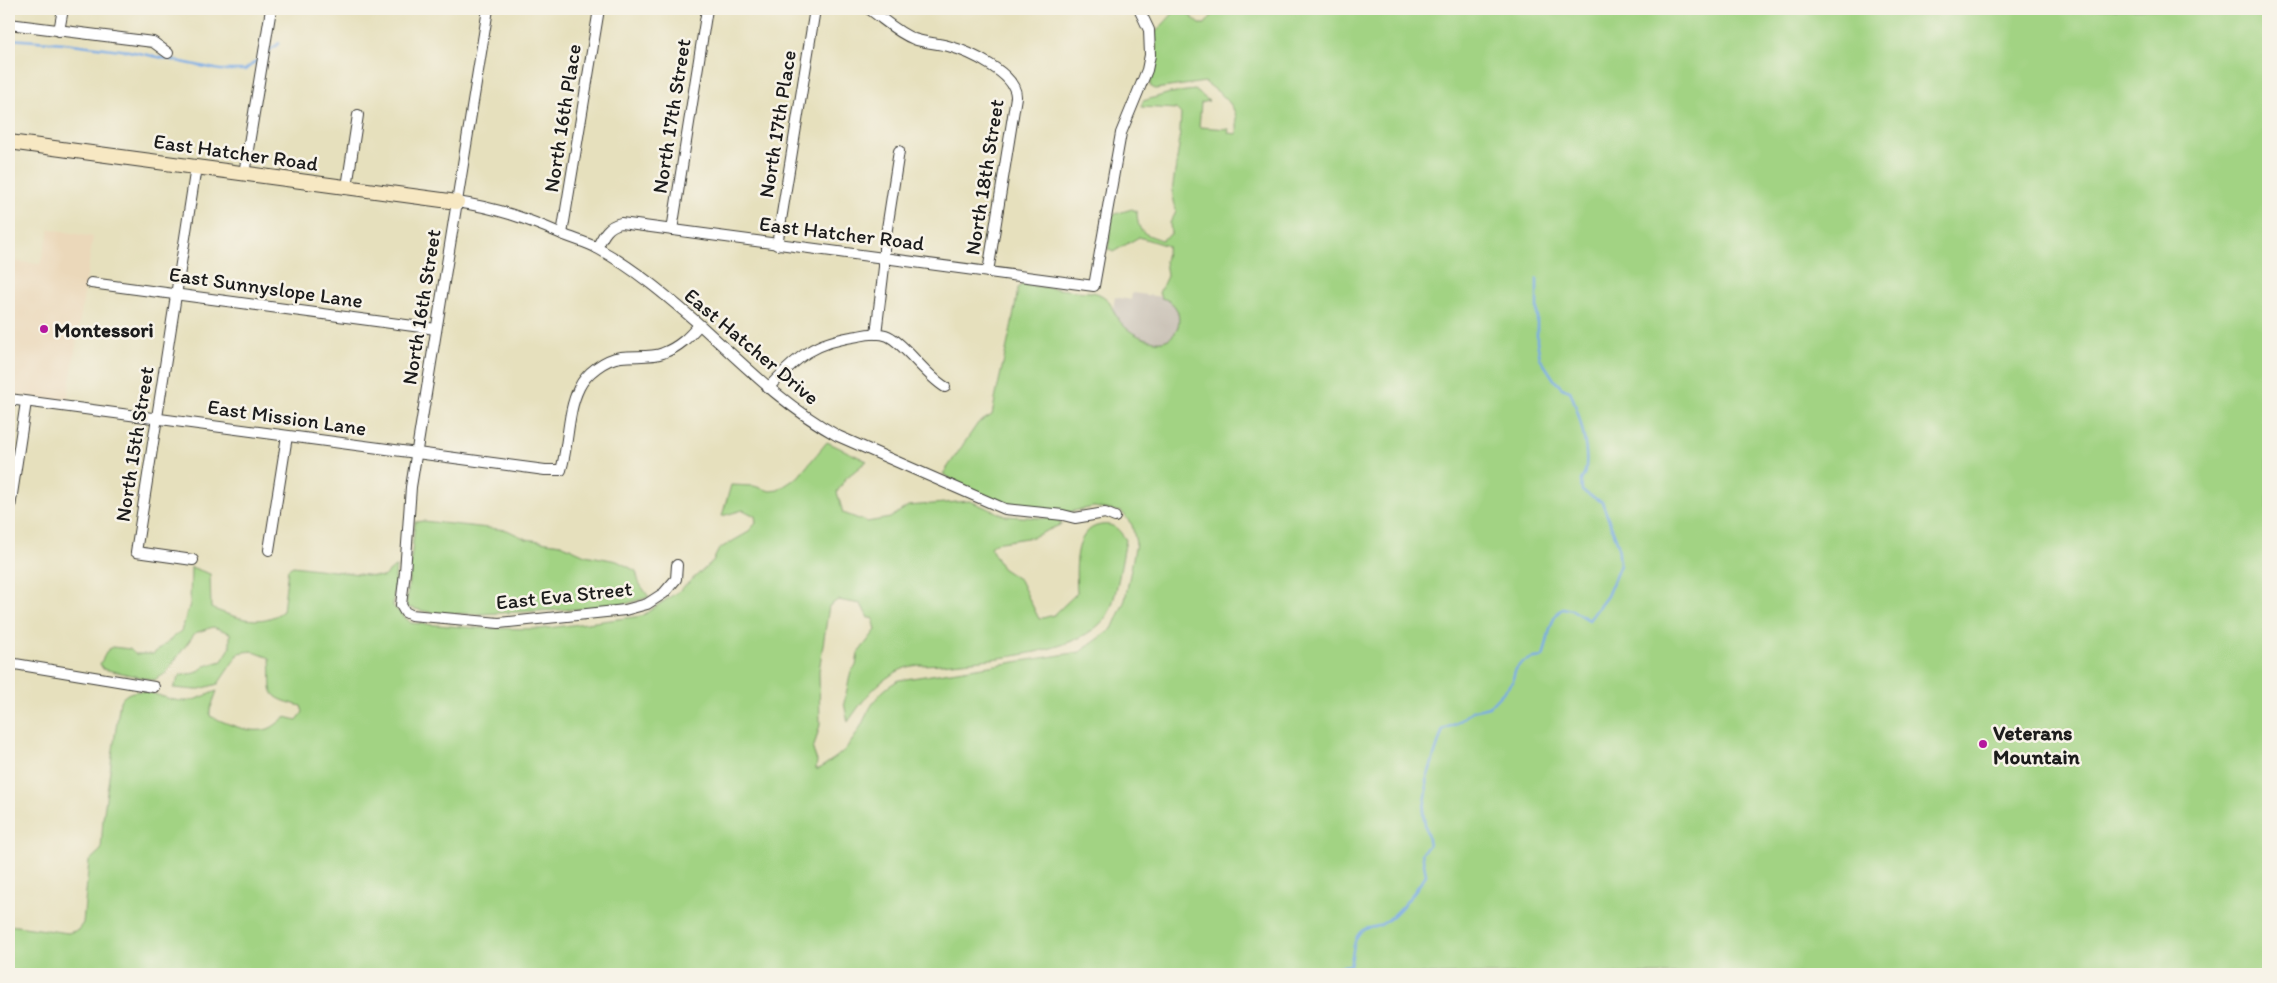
<svg xmlns="http://www.w3.org/2000/svg" width="2277" height="983" viewBox="0 0 2277 983" font-family="Itim,sans-serif">
<rect width="100%" height="100%" fill="#f7f3e8"/>
<filter id="ink" filterUnits="userSpaceOnUse"><feTurbulence type="fractalNoise" baseFrequency=".02" numOctaves="2"/><feDisplacementMap in="SourceGraphic" scale="10" xChannelSelector="R" yChannelSelector="G"/><feConvolveMatrix kernelMatrix="1 2 1 2 8 2 1 2 1" color-interpolation-filters="sRGB"/></filter>
<filter id="wash" filterUnits="userSpaceOnUse"><feTurbulence type="fractalNoise" baseFrequency=".0096" numOctaves="4" result="noise"/><feDisplacementMap in="SourceGraphic" scale="20" xChannelSelector="R" yChannelSelector="G"/><feGaussianBlur stdDeviation="1.12" result="paint"/><feColorMatrix in="noise" values="0 0 0 0 0 0 0 0 0 0 0 0 0 0 0 0 0 1.4 0 .05"/><feComposite in="paint" operator="in"/></filter>
<g filter="url(#wash)">
<rect width="100%" height="100%" fill="#e6e0bd"/>
<polygon fill="#ebd8ba" points="50,229 93,237 67,402 9,394 9,261 40,264"/>
<polygon fill="#cbc3b8" points="1132,293 1192,301 1185,348 1108,338 1115,297 1131,300"/>
<g fill="#a2d383" stroke="#5f7850">
<path d="M1177,9h5l18,15h5l12,-15h1037l8,5h6v960h-2259v-49l59,8 10,-3 5,-7 6,-62 12,-11 2,-31 17,-118c17,-23 44,2 67,0 10,-1 21,-7 30,-10l-7,19v6c18,8 39,18 58,13 6,-2 12,-8 17,-12l12,3 6,-8 -2,-6c-39,-10 -28,-13 -31,-48l-19,-7 -12,2 -21,31 -22,6 -23,-2 7,-13 16,-2 9,-7 17,-5 8,-13v-15l-17,-6 -18,6 -30,41 -11,6 -51,-11 -3,-5 7,-13 5,-4 18,2 5,5h18l28,-23 9,-27 1,-37 19,7 1,34c23,9 50,20 72,3l5,-42 5,-3 90,11 13,-11 -3,40 18,17 65,5 64,1 102,-13 37,-25 34,-30 6,-12 28,-16 9,-10 -1,-7 -12,-6 -21,6 9,-31 23,1 16,5 8,-1 20,-13 29,-35 40,19 -21,17 -9,14 6,21 24,9 23,-4 18,-12 62,-5 36,15 49,3 7,5 -29,13 -38,6 -5,4 12,21 18,12 19,39 15,-4 23,-22c-1,-21 -5,-64 24,-68 14,-2 18,5 25,15 -4,19 -9,54 -16,70 -20,45 -124,49 -168,54 -11,1 -27,0 -37,4 -27,11 -42,32 -57,54l-4,-19 7,-32 5,-5 2,-13 18,-23 -3,-12h-5l-7,-14 -23,-4 -9,6 -10,65 1,54 -7,25 4,11 -1,8h3c9,-7 21,-13 28,-22 22,-25 18,-49 52,-67l181,-28 32,-23 13,-29 11,-57 -4,-18 -10,-13 -28,-5 -25,5 -35,-4 -48,-9 -43,-25 35,-51 14,-8c8,-43 20,-84 26,-127l5,-4c18,3 35,5 53,7 7,1 17,0 23,3 12,5 12,14 18,23 7,13 24,22 38,24 28,4 33,-38 6,-43l-2,-5 8,-17 -2,-15 3,-15 -29,-9 -26,15 -5,-3 4,-34 20,-6 5,3c1,21 5,21 25,28l9,-6 -1,-11 6,-12 -4,-20 7,-45 2,-32 -5,-5 -35,-2 2,-6 27,-8 25,-3 14,11 -8,2 -2,24 30,2 -1,4 9,1c2,-29 -11,-36 -32,-52l-50,7 -5,-3 7,-28 -2,-25z"/>
<polygon points="423,521 507,530 526,539 561,544 585,555 617,561 636,571 639,583 649,597 615,607 480,614 433,613 406,607 415,522"/>
</g>
<g fill="none" stroke-linecap="round" stroke-linejoin="round">
<g stroke="#79abe5" stroke-width="2.5">
<polyline points="9,39 64,43 129,51 220,70 245,70 260,58"/>
<polyline points="268,52 279,43"/>
<path d="M1335,974l3,-7 12,-2c3,-9 3,-24 8,-30 6,-9 12,-6 20,-9 17,-7 38,-36 48,-51l-4,-22 7,-8 -6,-32 4,-22 -1,-10 17,-52 13,-5 16,-13 17,-4 24,-25c0,-19 14,-24 30,-25 6,-17 5,-38 20,-49l9,2 17,10 18,-24 13,-31 -2,-21 -16,-42 -20,-11 -1,-11c14,-16 -3,-70 -11,-89l-8,-3 -7,-7 -15,-23 -3,-17v-62"/>
</g>
</g>
</g>
<g filter="url(#ink)">
<g fill="none" stroke-linecap="round" stroke-linejoin="round">
<g stroke="#3a3934" stroke-width="12">
<g id="street">
<polyline points="488,9 411,487 405,572 401,605 405,612 411,615 499,623 625,610 647,604 664,593 676,579 677,565"/>
<path d="M869,9c15,10 27,23 45,30 11,4 23,4 34,7 19,5 69,27 68,51l-28,175"/>
<polyline points="9,24 153,42 168,53"/>
<polyline points="59,31 63,9"/>
<polyline points="244,174 271,9"/>
<polyline points="347,187 358,115"/>
<path d="M457,202c40,6 68,16 105,32 11,5 24,8 35,14 37,20 71,49 103,77 44,40 85,82 138,111l167,73 58,6 12,3 30,-5 10,4"/>
<polyline points="672,230 707,9"/>
<polyline points="562,234 599,9"/>
<polyline points="777,245 815,9"/>
<path d="M597,248c6,-12 10,-22 24,-25l473,63 27,-153 26,-63 3,-15 -1,-25 -10,-21"/>
<polyline points="91,283 436,329"/>
<polyline points="876,334 884,267 884,248 899,151"/>
<path d="M768,388c30,-32 46,-46 90,-52 9,-2 21,-4 30,0 17,8 37,39 57,51"/>
<path d="M9,399l536,71h16c8,-26 6,-58 18,-82 7,-15 26,-29 42,-31 14,-2 30,1 42,-4 16,-6 26,-16 36,-28"/>
<polyline points="9,514 26,402"/>
<polyline points="269,550 287,436"/>
<polyline points="193,560 136,552 196,167"/>
<polyline points="9,663 154,687"/>
</g>
</g>
<g stroke="#3a3934" stroke-width="16">
<polyline id="secondary" points="9,142 457,202"/>
</g>
<use href="#street" stroke="#fff" stroke-width="10"/>
<use href="#secondary" stroke="#f7e8c3" stroke-width="14"/>
</g>
</g>
<g fill="#b5179e" stroke="#f7f3e8" stroke-width="2">
<circle cx="44" cy="329" r="5"/>
<circle cx="1983" cy="744" r="5"/>
</g>
<g text-anchor="middle" dominant-baseline="central" stroke-width="5" stroke-linejoin="round" paint-order="stroke">
<g font-size="21" fill="#1c1c1c" stroke="#f7f3e8">
<text transform="translate(671 116) rotate(-81)">North 17th Street</text>
<text transform="translate(562 118) rotate(-81)">North 16th Place</text>
<text transform="translate(777 124) rotate(-81)">North 17th Place</text>
<text transform="translate(236 152) rotate(8)">East Hatcher Road</text>
<text transform="translate(984 177) rotate(-81)">North 18th Street</text>
<text transform="translate(842 233) rotate(7)">East Hatcher Road</text>
<text transform="translate(266 287) rotate(8)">East Sunnyslope Lane</text>
<text transform="translate(421 307) rotate(-81)">North 16th Street</text>
<text transform="translate(752 346) rotate(40)">East Hatcher Drive</text>
<text transform="translate(287 417) rotate(8)">East Mission Lane</text>
<text transform="translate(134 444) rotate(-81)">North 15th Street</text>
<text transform="translate(564 595) rotate(-6)">East Eva Street</text>
</g>
<g font-size="21" font-weight="bold" fill="#1c1c1c" stroke="#f7f3e8" text-anchor="start">
<text x="54" y="329">Montessori</text>
<text x="1993" y="732">Veterans<tspan x="1993" dy="24">Mountain</tspan></text>
</g>
</g>
<rect width="2277" height="983" fill="none" stroke="#f7f3e8" stroke-width="30"/>
</svg>
